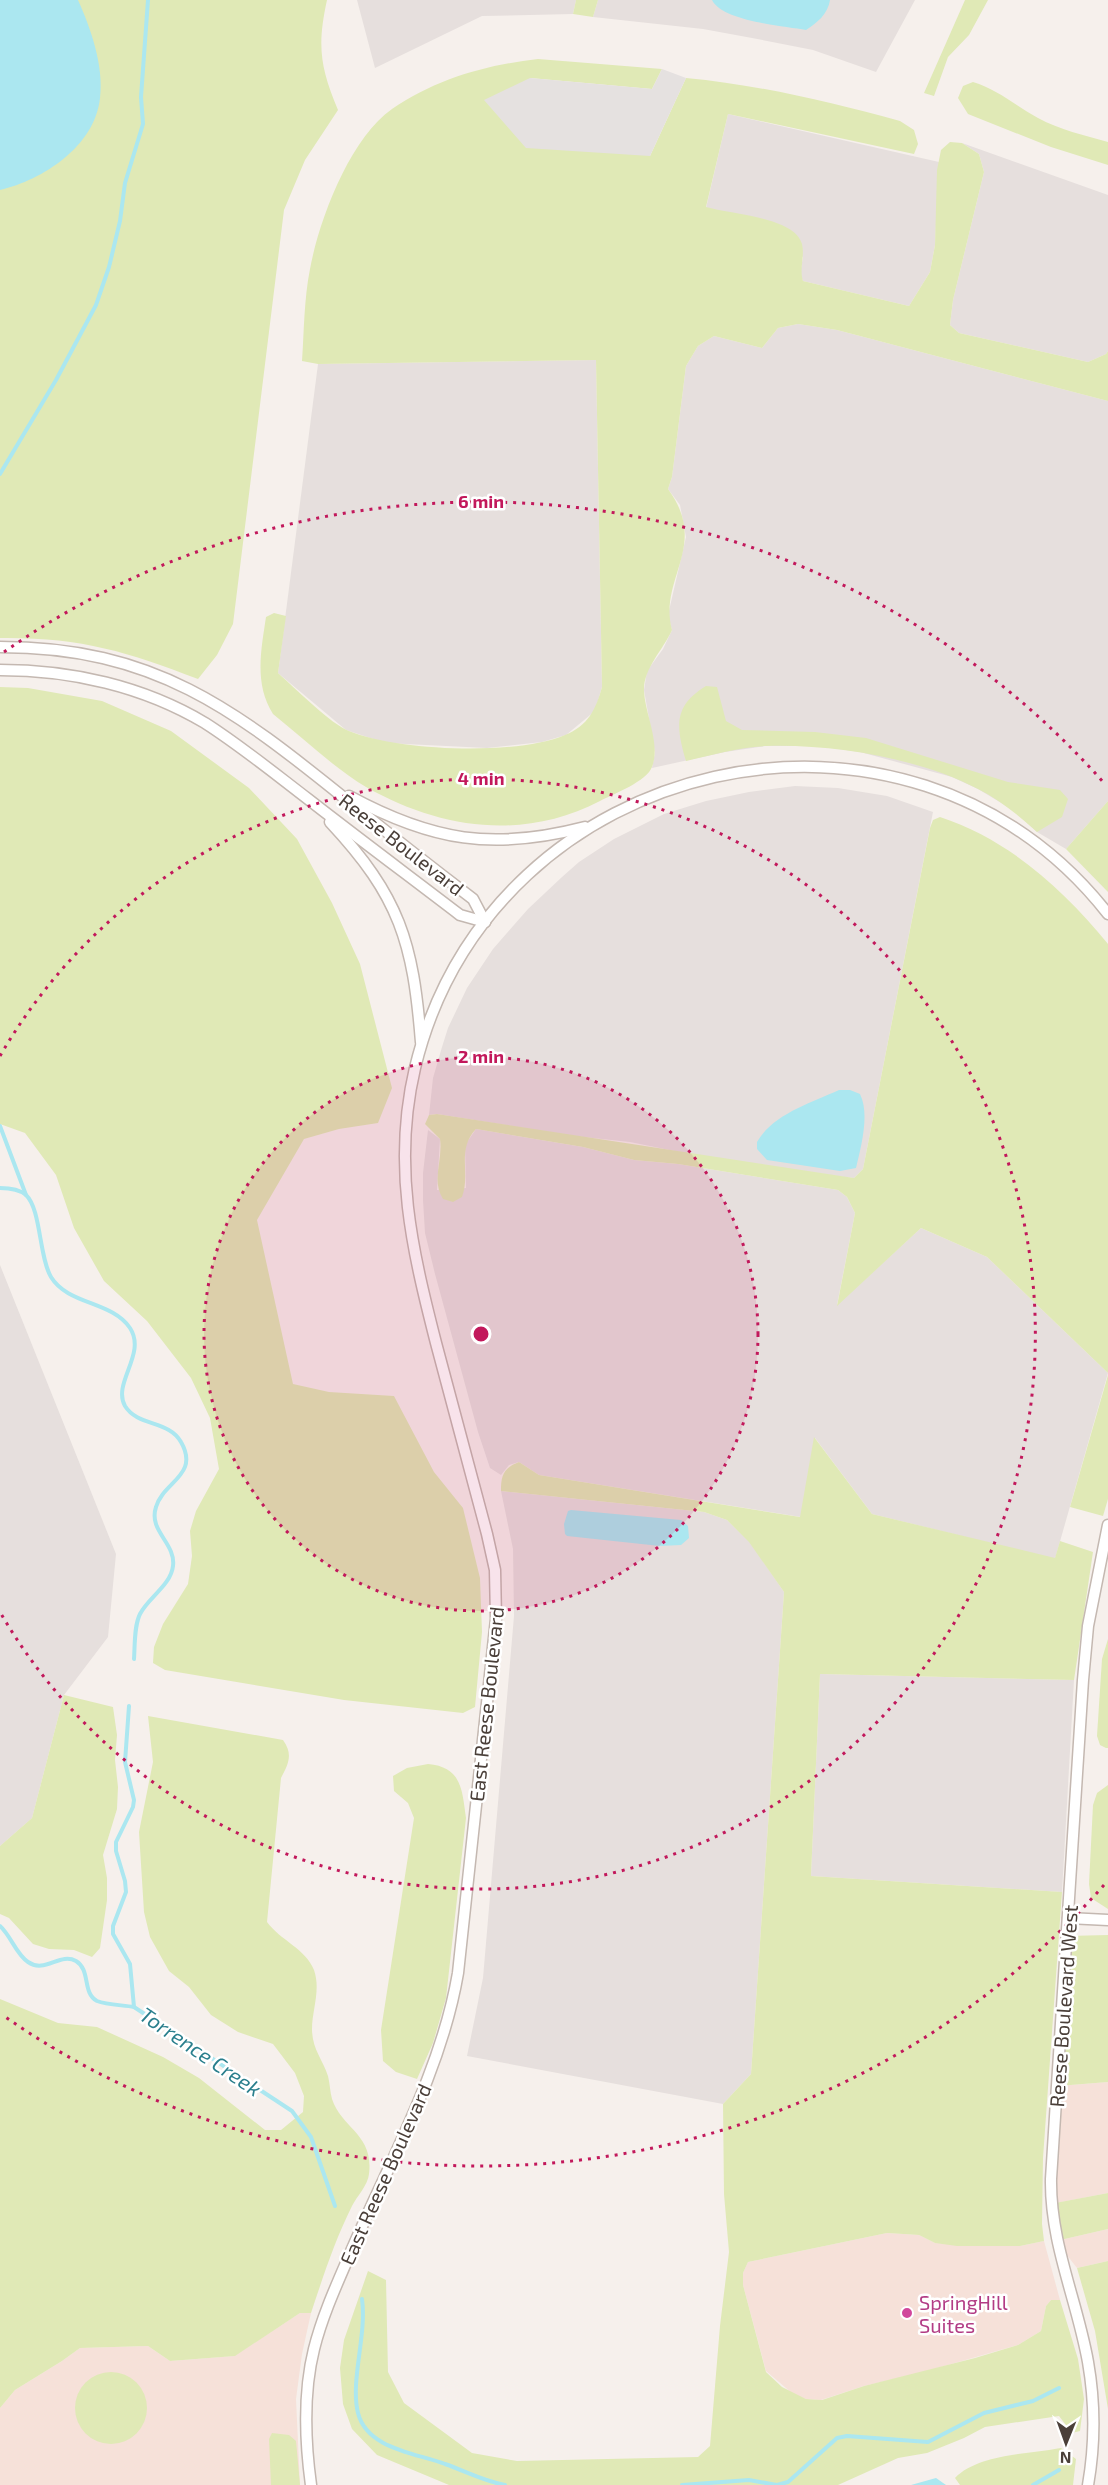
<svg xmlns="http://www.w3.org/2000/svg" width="1108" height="2485" viewBox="0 0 1108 2485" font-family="'Exo 2',sans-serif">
<rect width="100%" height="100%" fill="#f6f0ec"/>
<g fill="#f6e1d9">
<polygon points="1108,2082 1108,2193 1051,2204 1058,2086"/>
<polygon points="1108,2229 1108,2261 1077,2268 1056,2241"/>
<polygon points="887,2233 919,2235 935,2243 1020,2246 1044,2241 1060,2300 1051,2300 1046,2306 1041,2331 1018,2345 920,2373 864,2386 821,2400 806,2399 793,2394 766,2371 743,2285 743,2273 748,2262"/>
<polygon points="300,2313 311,2313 302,2354 296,2399 300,2485 0,2485 0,2408 15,2390 62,2361 80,2348 148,2346 170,2361 234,2356"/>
</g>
<g fill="#e6dfdd">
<polygon points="357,0 576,0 573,14 482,16 375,68"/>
<polygon points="598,0 915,0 876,72 813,50 752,38 703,29 593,17"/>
<polygon points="728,114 939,162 935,245 930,272 909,306 803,281 800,274 803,257 706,208"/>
<polygon points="962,143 1108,195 1108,351 1106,354 1088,362 959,333 950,325 953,300 984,172 979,154"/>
<polygon points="798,324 837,330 1108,401 1108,801 1066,849 1037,832 1013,810 978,789 952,777 860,752 818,746 765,746 725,752 652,768 655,753 644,690 647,671 663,649 672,630 668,615 686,537 680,505 668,489 672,477 686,366 698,346 714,336 762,348 778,328"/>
<polygon points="596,360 602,687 595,711 566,735 542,742 487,748 385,743 346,730 278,673 318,364"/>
<polygon points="795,786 838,788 887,796 933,812 863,1169 854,1178 844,1177 699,1156 630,1142 574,1136 437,1114 429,1115 433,1078 442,1047 448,1028 467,988 493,949 528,909 562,877 579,862 614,839 664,814 706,801 749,792"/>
<polygon points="476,1129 583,1147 634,1160 678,1164 838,1190 847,1197 855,1213 837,1305 921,1228 987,1257 1108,1373 1055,1559 872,1514 815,1438 801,1517 539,1475 519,1462 509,1465 501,1475 490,1468 478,1432 435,1274 425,1233 423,1200 423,1173 428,1130 440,1139 437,1190 466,1188 465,1145"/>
<polygon points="0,1265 116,1554 108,1637 64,1695 32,1818 0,1846"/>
<polygon points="501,1491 704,1512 727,1520 750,1542 784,1592 751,2074 723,2104 467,2056 483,1978 514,1616 513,1549"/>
<polygon points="820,1674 1074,1680 1062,1892 811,1876"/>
</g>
<g fill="#e0e9b6">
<path d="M0,0h327c-10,46 -7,67 11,110l-33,50 -21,50 -51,414 -16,31 -19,24c-72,-28 -120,-42 -198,-41z"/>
<polygon points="576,0 598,0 593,17 573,14"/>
<polygon points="965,0 988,0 969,35 948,57 934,96 924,93"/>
<path d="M538,59l124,10 -10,20 -122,-11 120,78 36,-78c74,7 144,24 214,43l14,9 4,14 -4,10 -186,-40 -22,93c24,7 89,10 96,37 3,13 -3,25 1,37l106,25 21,-34 5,-27 2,-75 4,-20 9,-8 12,1 17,11 5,18 -31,128 -3,25 9,8 129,29 18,-8 2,-3v50l-271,-71 -39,-6 -20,4 -16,20 -48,-12 -16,10 -12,20 -14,111 -4,12c42,57 -10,89 4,141 -9,20 -29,39 -28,61 1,23 17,53 8,76 -5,14 -38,27 -52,34 -77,40 -160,28 -234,-14 -32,-19 -63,-49 -93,-73 -19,-30 -12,-63 -7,-97l8,-4 12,3 -8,57c16,14 54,52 71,58 49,20 167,25 216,4 23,-9 31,-26 37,-48l-6,-327 -278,4 -16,-3c2,-30 2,-62 8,-92 9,-49 40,-131 82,-160 44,-30 94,-44 146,-50z"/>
<path d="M973,82c24,7 43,24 65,36 22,12 46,17 70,24v23l-57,-18 -83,-33 -10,-16 5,-12z"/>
<path d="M706,686l11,1 9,34 16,9 73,2 51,6 142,44 52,8 8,9 -6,18 -25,15c-19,-17 -37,-32 -59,-43 -59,-31 -145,-45 -211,-43 -27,1 -55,9 -81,15 -10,-34 -13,-55 20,-75z"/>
<polygon points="0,687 28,688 102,701 171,731 249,788 297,839 332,903 360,964 392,1088 378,1123 339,1129 304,1139 257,1220 293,1384 329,1392 394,1396 434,1472 463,1508 480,1578 482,1632 475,1707 463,1713 344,1700 165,1670 153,1663 154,1647 163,1624 188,1584 192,1556 190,1531 196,1511 219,1469 210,1418 191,1378 147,1321 104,1281 74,1228 56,1175 25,1133 0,1124"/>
<polygon points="1108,801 1108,892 1066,849"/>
<path d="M940,817c68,22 123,72 168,127v429l-121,-116 -66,-29 -84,78 18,-93 -8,-16 -9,-7 -160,-26 -44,-4 -51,-13 -107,-18c-20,21 -5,44 -14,68l-9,5 -10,-3c-12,-19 0,-38 -3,-60l-15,-15 4,-9 8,-1 417,64 9,-9 67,-341 3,-8z"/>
<polygon points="1108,1375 1108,1499 1103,1516 1070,1507"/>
<path d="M814,1437l58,77 183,44 5,-17 33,11 -19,128 -254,-6 -9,202 251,16 -19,266 -1,66 2,17 -24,5h-63l-22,-3 -16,-8 -32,-2 -139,29 -5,11v12l23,87 16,15 24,12 16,1 42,-14 111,-28 43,-13 23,-14 5,-25 5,-6h9l18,59 6,40 -4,32 -8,2 -13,-17 -74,11 -21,11 -37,15 -29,5 -60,27h-389l-72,-30 -25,-26 -9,-25 -3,-36 4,-28 24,-69 18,9 2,92 16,31 68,50 45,8 181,-4 12,-11 10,-120 9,-74 -5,-58 -1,-90 28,-30 33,-482 -35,-50 -22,-22 -23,-8 -203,-21c0,-15 2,-23 18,-29l20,13 261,42z"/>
<polygon points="1108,1639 1108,1748 1106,1748 1100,1745 1097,1736 1102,1659"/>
<polygon points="64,1695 113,1707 117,1735 115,1760 118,1787 117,1809 103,1855 107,1878 107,1900 100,1948 92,1957 74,1950 49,1949 33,1944 9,1918 0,1914 0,1846 32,1818"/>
<path d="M148,1716l135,24c10,14 6,23 -2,38l-14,144c13,18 39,27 47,48 7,20 -2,40 -2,59 0,20 11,31 16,47 2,8 2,16 4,23 10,30 42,35 37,75 -1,11 -12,22 -17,32 -17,34 -29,71 -41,107h-11l-65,43 -65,5 -22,-15 -68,2 -18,13 -47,29 -15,18v-409l58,24 39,4 66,30 36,21 66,52h16l22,-18 1,-16 -9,-23 -22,-29 -35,-12 -27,-17 -22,-28 -20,-16 -19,-34 -6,-25 -5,-80 14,-70z"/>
<path d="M428,1764c34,3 34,26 38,54l-20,180 -13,45 -16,36 -21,-7 -13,-11 -2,-31 33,-212 -6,-15 -14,-12 -1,-15 14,-8z"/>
<polygon points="1108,1785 1108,1909 1091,1898 1089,1884 1093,1805 1097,1793"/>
<polygon points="1108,1935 1108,2082 1058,2086 1067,1936"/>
<polygon points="1108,2193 1108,2229 1056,2241 1050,2204"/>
<polygon points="1108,2261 1108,2409 1095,2331 1077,2268"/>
<circle cx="111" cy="2408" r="36"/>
<polygon points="272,2433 289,2435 296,2441 300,2485 271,2485 269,2439"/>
<path d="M1061,2448l15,11 -3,26h-113l-5,-7c23,-24 74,-24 106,-30z"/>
</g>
<polygon fill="#e5e1e0" points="662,69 686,78 650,156 526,148 484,100 530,78 652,89"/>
<g fill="#abe7f0">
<path d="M0,0h78c13,29 26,66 22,98 -5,48 -57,82 -100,92z"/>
<path d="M712,0h118c-2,14 -13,23 -24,30 -23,-4 -84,-9 -94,-30z"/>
<path d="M839,1090h11l10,4c10,20 1,53 -4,74l-16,3 -73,-11 -10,-11v-7c16,-28 54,-39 82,-52z"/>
<polygon points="571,1510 681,1520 688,1526 689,1538 681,1545 660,1546 567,1536 565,1534 564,1524 568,1511"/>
<polygon points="936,2478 946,2485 911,2485"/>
</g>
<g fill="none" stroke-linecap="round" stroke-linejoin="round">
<g stroke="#abe7f0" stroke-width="4">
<polyline points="0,474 56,380 96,305 109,267 120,221 125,183 143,124 141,97 148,0"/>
<polyline points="0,1126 26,1195"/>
<path d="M0,1188c8,0 19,1 26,7 15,14 13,62 25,82 17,28 61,24 79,51 17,26 -18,55 -5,78 13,21 44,14 56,36 19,33 -18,40 -25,65 -8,24 20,36 17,59 -2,19 -25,32 -33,48 -6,12 -5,31 -6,45"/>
<polyline points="129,1706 125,1762 134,1800 133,1807 116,1842 116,1851 125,1881 126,1892 113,1926 113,1934 130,1964 134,2007 292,2111 311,2137 335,2206"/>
<path d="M0,1926c11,10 16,28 28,36 17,12 32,-10 48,-1 15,9 6,32 21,40 10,4 26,4 37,6"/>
<path d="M362,2299c5,36 -12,82 -4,114 9,36 58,40 87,51 20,7 38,17 60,21"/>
<polyline points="682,2485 749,2480 777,2485 788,2482 837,2438 847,2436 928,2442 984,2413 1033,2401 1059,2388"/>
<polyline points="1033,2485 1059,2470"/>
</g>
<g stroke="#c4b8b1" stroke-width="13">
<g id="minor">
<path d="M0,647c154,0 234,62 348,154 41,33 83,66 125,98l12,23"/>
<path d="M0,670c71,0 143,16 205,53 36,23 69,50 103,76 50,39 101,77 152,116l25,7"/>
<path d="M349,796c83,45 144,55 236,31"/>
<path d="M330,822c70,75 83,120 91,220"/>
<polyline points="1068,1918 1108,1920"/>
<path d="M311,2485c-6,-44 -8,-92 3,-136 8,-32 22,-63 35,-93 39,-92 92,-183 109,-283l38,-354 -1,-49 -8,-36c-17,-64 -34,-127 -51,-191 -24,-94 -44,-178 -21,-275 76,-315 492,-410 693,-154"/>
<path d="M1088,2485c7,-40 7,-83 0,-123 -11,-62 -38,-119 -37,-183l32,-499 5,-54 20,-101"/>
</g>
</g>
<use href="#minor" stroke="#fff" stroke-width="10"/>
</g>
<circle cx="481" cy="1334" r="277" fill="#c2185b" fill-opacity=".12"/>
<g fill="none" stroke="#c2185b" stroke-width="3" stroke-dasharray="3 6">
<circle cx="481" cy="1334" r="277"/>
<path d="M0 1056A555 555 0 1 1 0 1612"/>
<path d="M1104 1885A832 832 0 0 1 4 2016M4 652A832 832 0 0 1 1104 783"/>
</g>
<circle fill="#d1479c" stroke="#fff" stroke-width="2" cx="907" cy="2313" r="6"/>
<g text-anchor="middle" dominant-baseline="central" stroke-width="5" stroke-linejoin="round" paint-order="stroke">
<g font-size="20" fill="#4a3f39" stroke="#fff">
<text transform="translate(402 844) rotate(38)">Reese Boulevard</text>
<text transform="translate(486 1704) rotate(-84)">East Reese Boulevard</text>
<text transform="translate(1063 2006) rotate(-86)">Reese Boulevard West</text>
<text transform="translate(385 2174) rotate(-66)">East Reese Boulevard</text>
</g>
<g font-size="20" fill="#b23c85" stroke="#fff" text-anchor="start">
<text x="919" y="2302">SpringHill<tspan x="919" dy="23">Suites</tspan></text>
</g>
<g font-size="21" font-style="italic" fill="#2a7f8d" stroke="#fff">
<text transform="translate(201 2051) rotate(34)">Torrence Creek</text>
</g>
</g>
<circle cx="481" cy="1334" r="9" fill="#c2185b" stroke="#fff" stroke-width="3"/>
<g font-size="18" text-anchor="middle" font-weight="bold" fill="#c2185b" stroke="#fff" stroke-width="5" stroke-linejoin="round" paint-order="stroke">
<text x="481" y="508">6 min</text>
<text x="481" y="785">4 min</text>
<text x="481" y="1063">2 min</text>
</g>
<g transform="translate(1066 2443) rotate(181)" stroke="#ffffff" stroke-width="4.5" paint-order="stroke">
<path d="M0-4.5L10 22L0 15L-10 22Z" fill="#4a3f39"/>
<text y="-9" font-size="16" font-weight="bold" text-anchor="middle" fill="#4a3f39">N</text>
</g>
</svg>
